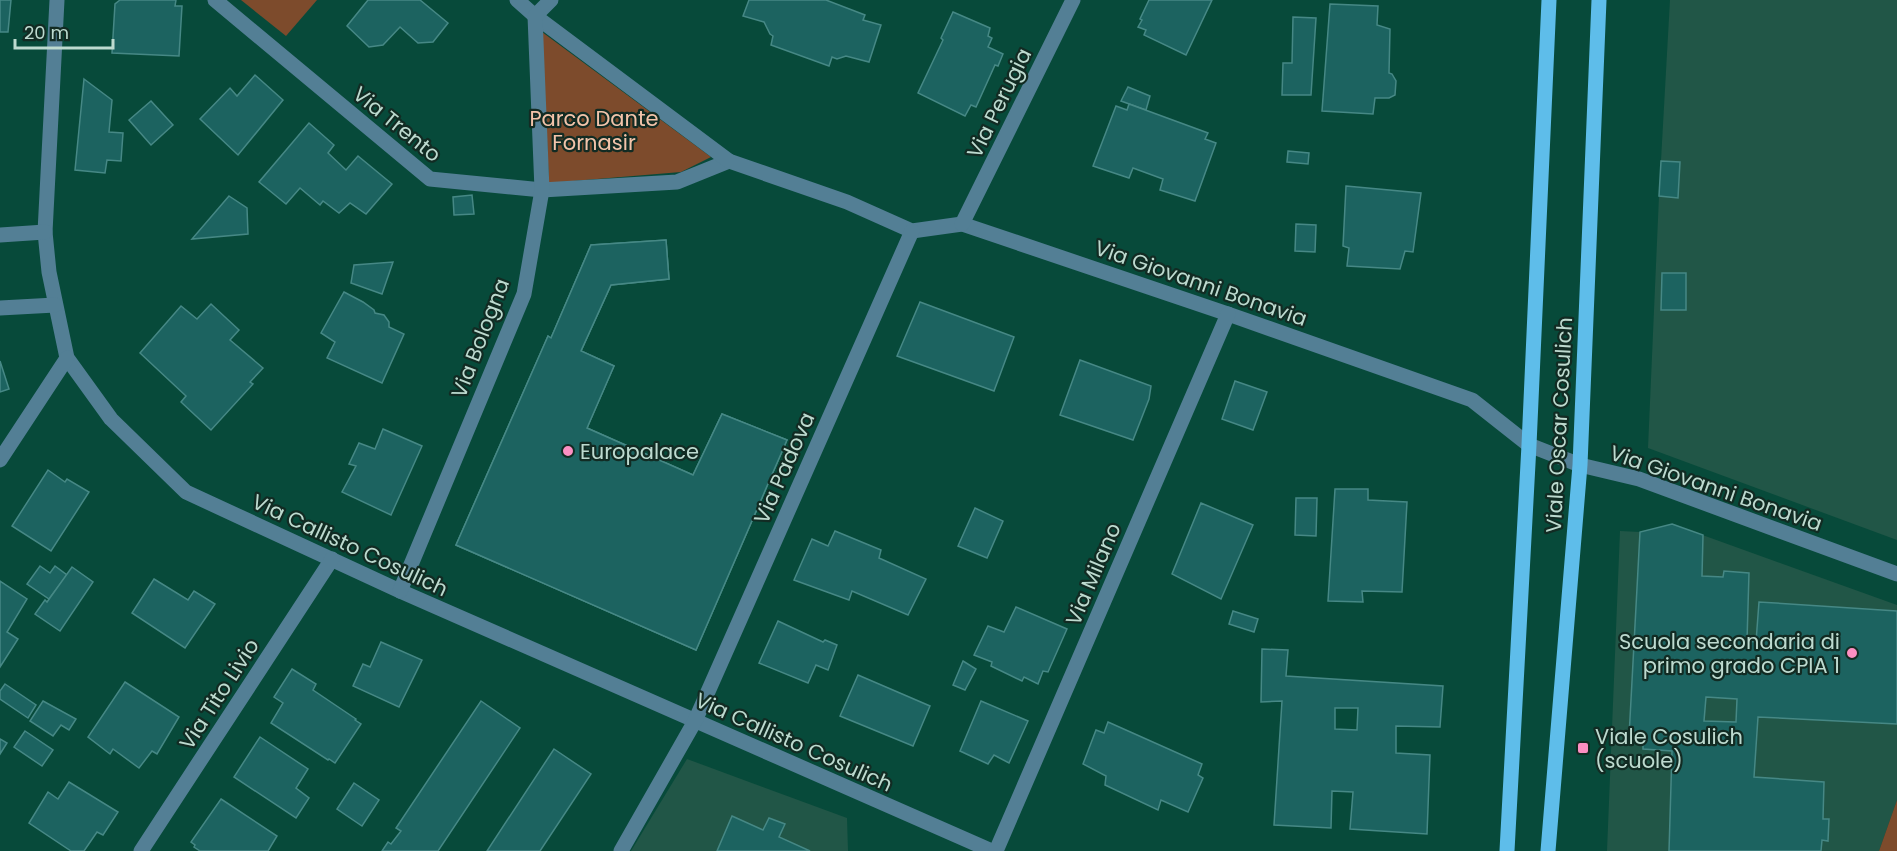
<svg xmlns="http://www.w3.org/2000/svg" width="1897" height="851" viewBox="0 0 1897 851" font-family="Poppins,sans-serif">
<rect width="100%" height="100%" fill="#074a3a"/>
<g fill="#215647">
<polygon points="1670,0 1897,0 1897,540 1648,448 1659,196"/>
<polygon points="1672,524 1897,605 1897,800 1879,851 1607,851 1620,531 1640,532"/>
<polygon points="687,759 847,818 848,851 631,851"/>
</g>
<g fill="#7d4b2c">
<polygon points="241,0 317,0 286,36"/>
<polygon points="542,32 711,157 681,172 549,183"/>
<polygon points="1897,800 1897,851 1879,851"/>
</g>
<g fill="#1c6360" stroke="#468885" stroke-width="1.5" fill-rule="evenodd">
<polygon points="0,0 11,0 8,32 0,32"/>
<polygon points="120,0 176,0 175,6 182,6 179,56 112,53 115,4"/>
<polygon points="368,0 420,0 448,23 433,42 418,43 400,27 383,45 369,47 347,26"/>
<polygon points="749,0 826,0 865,15 863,20 881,25 869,62 846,56 837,59 832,57 829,66 771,45 773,36 770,34 764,22 743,16"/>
<polygon points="1149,0 1212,0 1186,55 1144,35 1146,30 1138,27 1142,20 1140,19"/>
<polygon points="1330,4 1378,6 1377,25 1390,29 1389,73 1392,74 1396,81 1395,95 1389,98 1375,98 1373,114 1322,111"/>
<polygon points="953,12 990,28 988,36 992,38 988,47 1003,54 998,66 995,65 976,107 971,105 965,116 918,93 943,40 941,38"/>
<polygon points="1293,17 1316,18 1311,95 1282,95 1283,63 1292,63"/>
<polygon points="255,75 283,100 238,155 200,119 230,88 237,96"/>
<polygon points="84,79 112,100 109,132 123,133 121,161 107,160 105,173 75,170"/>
<polygon points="1128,87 1150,96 1146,110 1121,101"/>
<polygon points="151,101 173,125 151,145 129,120"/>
<polygon points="1129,104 1208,133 1205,139 1216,143 1195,201 1160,190 1163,179 1133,168 1129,178 1093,166 1116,106 1127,110"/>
<polygon points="309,123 334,145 328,153 346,170 358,156 392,184 366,214 350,203 339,213 323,201 320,205 300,188 286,204 259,182"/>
<polygon points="1288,151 1309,153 1308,164 1287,162"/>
<polygon points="1661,161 1680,162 1678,198 1659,196"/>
<polygon points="1346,186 1421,193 1413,252 1405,251 1400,269 1347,266 1349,248 1343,246"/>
<polygon points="472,195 474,214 454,215 453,197"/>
<polygon points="229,196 247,208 248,234 192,239"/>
<polygon points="1296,224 1316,225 1315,252 1295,251"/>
<path d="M666,240l3,39 -58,6 -30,66 33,15 -27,62 106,47 29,-61 65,26 -91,210 -240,-105 92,-209 3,2 40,-93zM544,461l49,21 -22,48 -47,-21zM650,508l48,21 -21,48 -48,-21z"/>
<polygon points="666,240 669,279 611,285 581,351 614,366 587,428 693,475 722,414 787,440 696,650 456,545 548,336 551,338 591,245"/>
<polygon points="393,262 382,294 351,283 354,265"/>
<polygon points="1662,273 1686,273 1686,310 1661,310"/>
<polygon points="344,292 363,302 374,310 375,313 384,315 389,322 389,327 404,334 382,383 327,358 335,342 321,333"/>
<polygon points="920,302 1014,337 994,391 897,356"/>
<polygon points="211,304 239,330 230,340 263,368 250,382 253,384 211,430 181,402 186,396 140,353 181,306 197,319"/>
<polygon points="1080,360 1151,386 1149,399 1133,440 1060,415"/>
<polygon points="0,361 9,389 0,392"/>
<polygon points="1235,381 1267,392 1253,430 1222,419"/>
<polygon points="383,429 422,446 391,515 342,492 356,466 349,464 359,443 375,449"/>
<polygon points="48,470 65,482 67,479 89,492 51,551 12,526"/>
<polygon points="1335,489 1368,489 1368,500 1407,502 1402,592 1362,591 1363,602 1328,601"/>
<polygon points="1296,498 1317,498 1316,536 1295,535"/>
<polygon points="1201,503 1253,525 1221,599 1172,574"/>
<polygon points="975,508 1003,521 987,558 958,546"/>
<path d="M1672,524l31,11 -1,41 21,1 1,-6 25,2 -2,68 9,1 3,-40 138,9v113l-139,-7 -4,60 70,5 -1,37h6l-1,22 -6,-1 -1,11h-152l3,-100 -29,-2v-11l-14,-1 11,-205zM1706,697l31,2 -1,23 -32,-1z"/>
<polygon points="835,531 881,550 879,558 926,579 908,615 852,591 849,600 794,580 812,539 828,546"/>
<polygon points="40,566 50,573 55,566 67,575 49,599 27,584"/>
<polygon points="72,567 93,582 60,631 35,614 45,600 47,602"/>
<polygon points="154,579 188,600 194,591 215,604 185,648 132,613"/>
<polygon points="0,581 27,599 7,632 18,639 0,667"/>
<polygon points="1016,607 1067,629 1048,672 1043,671 1038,684 1024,677 1022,681 991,666 992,662 974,655 988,626 1004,632"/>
<polygon points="1233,611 1258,619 1254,632 1229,624"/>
<polygon points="778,621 823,642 825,640 837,645 828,670 816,665 808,683 759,663"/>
<polygon points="381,642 422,660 399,707 353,686 363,664 370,667"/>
<path d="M1262,649l26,1 -2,26 157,10 -3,41 -44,-1v27l34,2 -3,79 -77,-5 3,-37 -21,-1 -1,37 -57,-3 8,-124 -21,1zM1335,708h23l-1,22 -22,-1z"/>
<polygon points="963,661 976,669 965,690 953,685"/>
<polygon points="292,669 316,684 313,690 356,719 355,720 361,724 335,763 329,759 328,760 271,723 283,703 274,697"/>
<polygon points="858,675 930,706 913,746 840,716"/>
<polygon points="125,682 179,717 157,754 152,751 139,768 113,749 110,754 88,737"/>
<polygon points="5,684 36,705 28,718 0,699 0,691"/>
<polygon points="43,701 76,719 69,730 61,725 53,736 30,721"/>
<polygon points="481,701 520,728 438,851 382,851 388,842 391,844 401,831 396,828"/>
<polygon points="981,701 1028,721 1009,763 994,755 988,764 960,751"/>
<polygon points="1108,722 1202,764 1198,775 1203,778 1188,812 1161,800 1158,810 1105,785 1106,776 1083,764 1096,730 1104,733"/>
<polygon points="25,731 53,750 42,766 14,747"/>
<polygon points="260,737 308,769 296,788 309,798 296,818 234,777"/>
<polygon points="0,739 7,743 0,754"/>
<polygon points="554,749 591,774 540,851 487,851"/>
<polygon points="69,782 118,812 103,835 97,832 84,851 71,851 29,823 48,792 58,799"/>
<polygon points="354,783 379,800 362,826 337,809"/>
<polygon points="221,799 277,836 268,851 200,851 194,847 195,845 191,842"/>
<polygon points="732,816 763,830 769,818 785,824 779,837 810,851 717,851"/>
</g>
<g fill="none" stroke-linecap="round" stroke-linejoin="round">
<g stroke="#537f95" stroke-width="15">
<polyline points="57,0 45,232 49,272 67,358 111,419 186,492 400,591 992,851"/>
<polyline points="215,0 430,179 542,190 677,182 729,161"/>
<polyline points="517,0 535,16 729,161 847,202 912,231 962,224 1228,314 1472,400 1529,445 1580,465 1639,479 1897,574"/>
<polyline points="962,224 1073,0"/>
<polyline points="0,235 45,232"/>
<polyline points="0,308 55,305"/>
<polyline points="0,460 67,358"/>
<polyline points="400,591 524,294 542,190 535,16 551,0"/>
<polyline points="141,851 332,559"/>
<polyline points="621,851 695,721 912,231"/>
<polyline points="996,851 1228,314"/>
</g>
<g stroke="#5ebdea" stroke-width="15">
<polyline points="1507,851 1529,445 1549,0"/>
<polyline points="1548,851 1580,465 1599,0"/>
</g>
</g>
<g fill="#fc8fc2" stroke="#122b23" stroke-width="2">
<circle cx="568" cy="451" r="6"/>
<circle cx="1852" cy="653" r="6"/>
<rect x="1577" y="742" width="12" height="12" rx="3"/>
</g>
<g text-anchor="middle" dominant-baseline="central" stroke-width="4.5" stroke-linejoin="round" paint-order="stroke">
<g font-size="21" fill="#bddacf" stroke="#122b23">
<text transform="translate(999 103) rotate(-64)">Via Perugia</text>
<text transform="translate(397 124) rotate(39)">Via Trento</text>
<text transform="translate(1201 283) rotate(19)">Via Giovanni Bonavia</text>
<text transform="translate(480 338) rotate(-69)">Via Bologna</text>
<text transform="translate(1559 425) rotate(-87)">Viale Oscar Cosulich</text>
<text transform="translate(784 468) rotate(-66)">Via Padova</text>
<text transform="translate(1716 488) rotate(19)">Via Giovanni Bonavia</text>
<text transform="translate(350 545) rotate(25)">Via Callisto Cosulich</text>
<text transform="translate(1093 574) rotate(-67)">Via Milano</text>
<text transform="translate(219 694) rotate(-57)">Via Tito Livio</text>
<text transform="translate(794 742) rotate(24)">Via Callisto Cosulich</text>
</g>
<g font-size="21" fill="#f3c4aa" stroke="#122b23">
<text x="594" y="118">Parco Dante<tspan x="594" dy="24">Fornasir</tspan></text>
</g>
<g font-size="21" fill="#bddacf" stroke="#122b23" text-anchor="start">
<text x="580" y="451">Europalace</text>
<text x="1840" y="641" text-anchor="end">Scuola secondaria di<tspan x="1840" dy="24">primo grado CPIA 1</tspan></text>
<text x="1595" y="736">Viale Cosulich<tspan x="1595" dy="24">(scuole)</tspan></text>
</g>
</g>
<path d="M15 39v9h98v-9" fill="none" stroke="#bddacf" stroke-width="3"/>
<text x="24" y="39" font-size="18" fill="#bddacf" stroke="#122b23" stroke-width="4.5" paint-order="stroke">20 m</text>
</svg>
